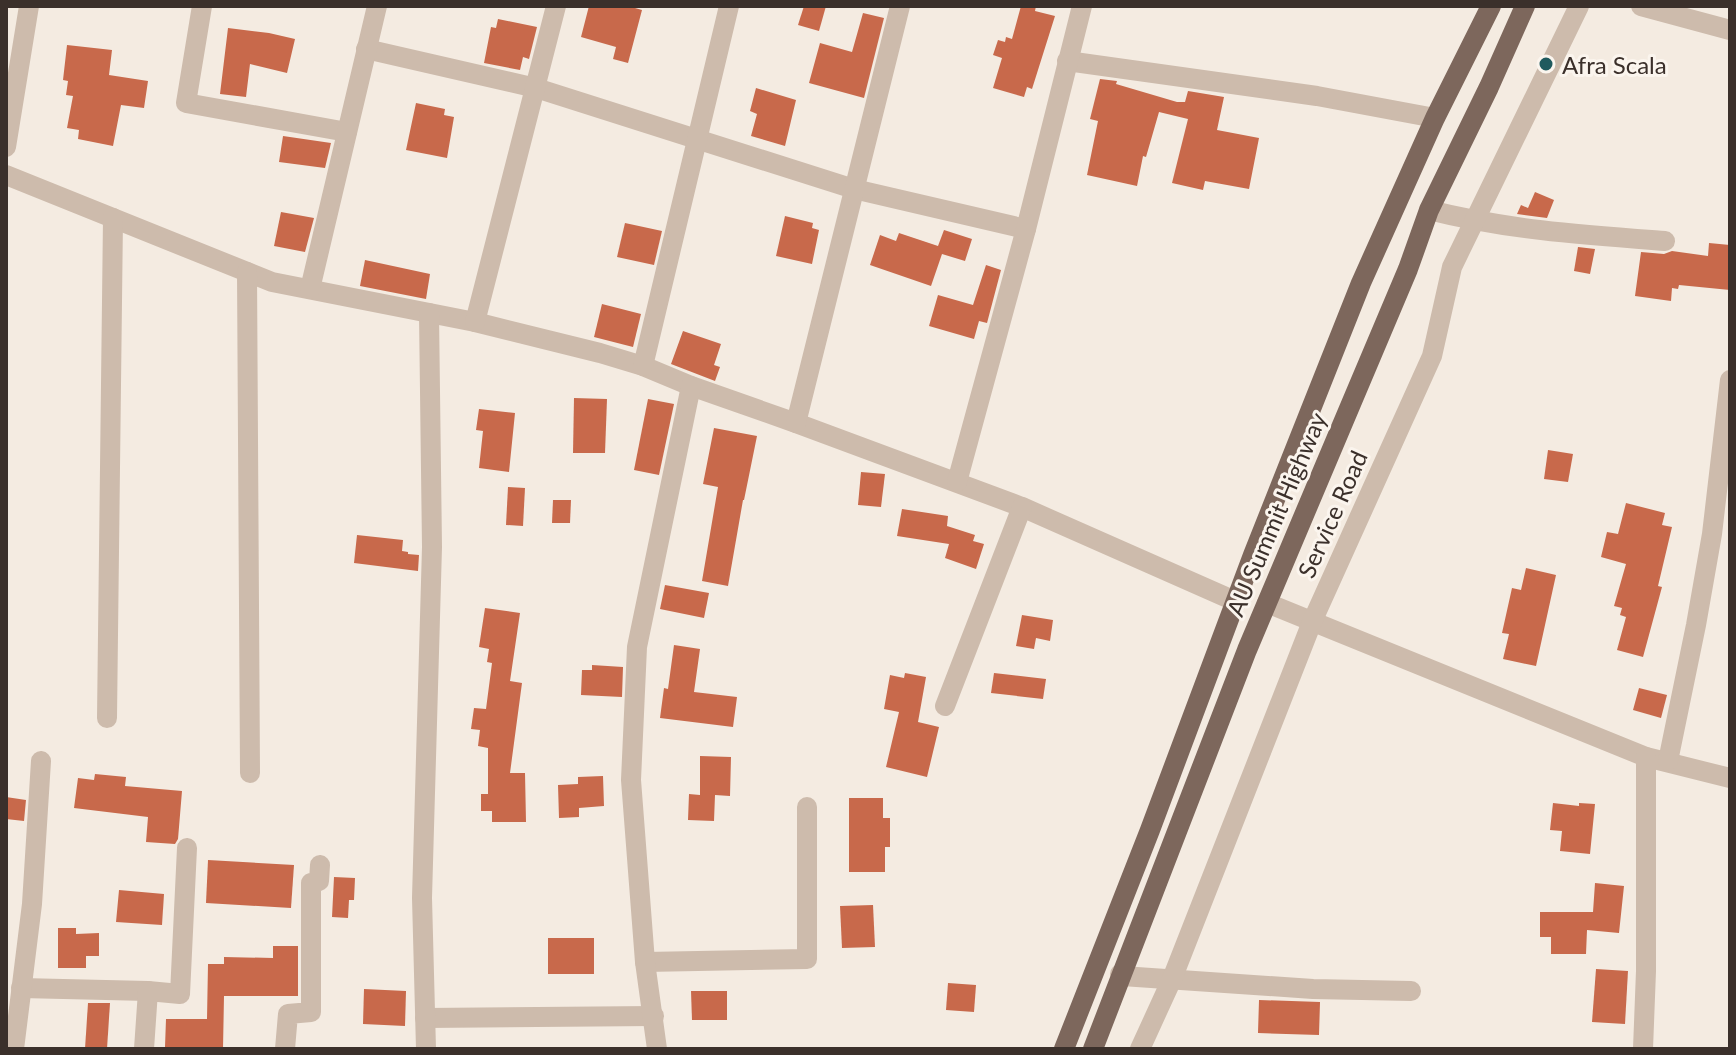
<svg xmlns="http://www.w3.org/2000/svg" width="1736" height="1055" viewBox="0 0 1736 1055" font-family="Lato,sans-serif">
<rect width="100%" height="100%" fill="#f4ebe1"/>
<g fill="#c8694b">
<polygon points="589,6 628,6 642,10 628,63 613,59 616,47 581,37"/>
<polygon points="804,6 826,6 819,31 798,25"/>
<polygon points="1021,6 1036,6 1035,11 1055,16 1032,89 1027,87 1024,97 993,88 1002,58 993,55 998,40 1005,42 1006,37 1012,39"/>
<polygon points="863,13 884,18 864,98 809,83 820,43 852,52"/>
<polygon points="498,19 537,27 529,59 523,57 520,70 484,63 491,27 496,28"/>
<polygon points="228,28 269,33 295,39 287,73 250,64 246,97 220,94"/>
<polygon points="67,45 112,50 109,75 148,81 144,108 121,105 113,146 78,139 79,130 67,128 73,96 66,95 68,81 63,80"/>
<polygon points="1100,79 1117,81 1116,84 1177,102 1185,102 1188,91 1224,97 1217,130 1259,138 1249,189 1205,181 1203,190 1172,183 1188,119 1159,112 1146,157 1143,156 1137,186 1087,175 1098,121 1090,119"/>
<polygon points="756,88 796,100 785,146 751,136 757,114 750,111"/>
<polygon points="416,103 445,109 444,115 454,117 447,158 406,150"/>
<polygon points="283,136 331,143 325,168 279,162"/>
<polygon points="1535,192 1554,200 1547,218 1517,214 1521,205 1528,208"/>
<polygon points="281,212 314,218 305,252 274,246"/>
<polygon points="785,216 813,223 812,228 819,230 812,264 776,256"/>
<polygon points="625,223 662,231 654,265 617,257"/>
<polygon points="944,230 972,239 965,261 942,254 931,286 870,265 880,235 896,241 899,233 938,246"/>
<polygon points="1709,243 1730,245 1730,290 1679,285 1678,289 1672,288 1671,301 1635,296 1641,252 1664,254 1672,251 1708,256"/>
<polygon points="1578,247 1595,249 1590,274 1574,271"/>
<polygon points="365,260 430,274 426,299 360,286"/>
<polygon points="986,265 1001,270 987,323 979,321 974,339 929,326 938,295 973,305"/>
<polygon points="602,304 641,314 633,347 594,337"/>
<polygon points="683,331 721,344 714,365 720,367 715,381 671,364"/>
<polygon points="574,398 607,399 605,453 573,453"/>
<polygon points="648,399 674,404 659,475 634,470"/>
<polygon points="479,409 515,413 509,472 479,468 483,431 476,430"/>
<polygon points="714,428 757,436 744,500 743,500 728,586 702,581 718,487 703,484"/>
<polygon points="1548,450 1573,454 1568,482 1544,479"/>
<polygon points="861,472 885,474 881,507 858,505"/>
<polygon points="508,487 525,488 523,526 506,525"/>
<polygon points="553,500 571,500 570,523 552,523"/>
<polygon points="1626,503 1665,513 1662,525 1672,527 1658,586 1662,587 1643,657 1617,650 1626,617 1620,615 1622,608 1614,606 1626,564 1601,557 1607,532 1618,534"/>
<polygon points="902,509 948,516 947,526 975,535 973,541 984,544 976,569 945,558 949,544 897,536"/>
<polygon points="357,535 403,540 402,551 408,552 408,554 419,555 418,571 354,563"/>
<polygon points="1526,568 1556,575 1536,666 1503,659 1509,634 1502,633 1512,588 1521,590"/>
<polygon points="665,585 709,593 704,618 660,609"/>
<polygon points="485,608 520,613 510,681 522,683 510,773 525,773 526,822 492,822 492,811 481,811 481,794 488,794 488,748 478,746 480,730 471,729 474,708 486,709 492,663 487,662 489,649 479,647"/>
<polygon points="1022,615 1053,620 1050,641 1036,638 1034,649 1016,646"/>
<polygon points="674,645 700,649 694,692 737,697 733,727 660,718 664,688 668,689"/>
<polygon points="592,665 623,667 622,697 581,695 582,670 592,670"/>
<polygon points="905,673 926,677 918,722 939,727 927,777 886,767 899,712 884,709 890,675 904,678"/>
<polygon points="994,673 1046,679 1043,699 991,693"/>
<polygon points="1639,688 1667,695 1661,718 1633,710"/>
<polygon points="700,756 731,757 730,796 715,795 714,821 688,820 689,794 700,795"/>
<polygon points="95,774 126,777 125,786 182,791 178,839 175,844 146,842 148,817 74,808 78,778 94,780"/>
<polygon points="603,776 604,806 579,808 579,817 559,818 558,785 578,784 578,777"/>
<polygon points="6,797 26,800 24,821 6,819"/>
<polygon points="849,798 883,798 883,818 890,818 890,847 885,847 885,872 849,872"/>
<polygon points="1553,803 1579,806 1579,803 1595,804 1590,854 1560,851 1562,831 1550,830"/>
<polygon points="208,860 294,865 291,908 206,903"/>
<polygon points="334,877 355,878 354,900 349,900 348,918 332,917"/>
<polygon points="1595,883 1624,886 1619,933 1587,930 1586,954 1551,954 1551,937 1540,937 1540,912 1593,912"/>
<polygon points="119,890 164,894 162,925 116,922"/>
<polygon points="873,905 875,947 842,948 840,906"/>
<polygon points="58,928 76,928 76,934 99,933 99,956 86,956 86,968 58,968"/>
<rect x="548" y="938" width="46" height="36"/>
<polygon points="273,946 298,946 298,996 224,996 223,1049 183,1049 183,1047 165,1047 166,1019 207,1019 208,964 224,964 224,957 273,958"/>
<polygon points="1596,969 1628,971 1625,1024 1592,1022"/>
<polygon points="948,983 976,985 974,1012 946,1010"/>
<polygon points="364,989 406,991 405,1026 363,1024"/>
<polygon points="691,991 727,991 727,1020 692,1020"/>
<polygon points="1259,1000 1320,1002 1319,1035 1258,1033"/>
<polygon points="88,1003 110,1003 107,1049 85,1049"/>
</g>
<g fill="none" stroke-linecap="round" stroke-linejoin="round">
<g stroke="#cdbbac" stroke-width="20">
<polyline points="202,6 186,103 347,132"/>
<polyline points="1641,6 1730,30"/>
<polyline points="366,49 536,88 854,189 1026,229"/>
<polyline points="1067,61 1317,96 1435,118"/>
<polyline points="6,147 29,6"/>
<polyline points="6,175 272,282 475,322 600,353 643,366 691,386 796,423 1022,507 1237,602"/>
<path d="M1429,210c79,20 155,25 236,31"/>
<polyline points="247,272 250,773"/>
<polyline points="310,289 377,6"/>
<polyline points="475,322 556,6"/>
<polyline points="643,366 729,6"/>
<polyline points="796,423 900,6"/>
<polyline points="957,482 1026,229 1082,6"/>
<polyline points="1267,603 1646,757 1730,778"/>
<polyline points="945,706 1022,507"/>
<polyline points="107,718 113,218"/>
<polyline points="1668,761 1696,625 1712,534 1730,380"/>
<polyline points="645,962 807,959 807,807"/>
<polyline points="1120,974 1122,976 1313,989 1411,991"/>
<polyline points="21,988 148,991"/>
<polyline points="425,1018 654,1016"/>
<polyline points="14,1049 32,904 41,761"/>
<polyline points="144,1049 148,991 180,994 187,848"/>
<polyline points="285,1049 288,1014 311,1012 311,883 319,881 320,865"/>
<polyline points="426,1049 422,898 432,547 429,313"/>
<polyline points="657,1049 645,962 631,780 637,647 691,386"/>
<polyline points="1140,1049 1172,979 1312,622 1432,356 1452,267 1579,6"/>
<polyline points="1643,1049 1646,971 1646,757"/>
</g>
<g stroke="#7d675c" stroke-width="20">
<polyline points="1064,1049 1150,830 1253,555 1361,283 1435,118 1491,6"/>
<polyline points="1093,1049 1247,650 1408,269 1429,210 1489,87 1525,6"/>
</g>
</g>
<circle fill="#1f5a5e" stroke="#fbf5ee" stroke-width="3" cx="1546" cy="64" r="8"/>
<g text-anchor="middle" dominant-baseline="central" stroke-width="6" stroke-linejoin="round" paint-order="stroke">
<g font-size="24" fill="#3b302b" stroke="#fbf5ee" text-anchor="start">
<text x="1562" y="64">Afra Scala</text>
</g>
<g font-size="24" fill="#3b302b" stroke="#fbf5ee">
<text transform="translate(1276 514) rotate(-67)">AU Summit Highway</text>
<text transform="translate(1332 514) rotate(-66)">Service Road</text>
</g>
</g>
<rect width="1736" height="1055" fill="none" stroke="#3b302b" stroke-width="16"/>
</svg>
